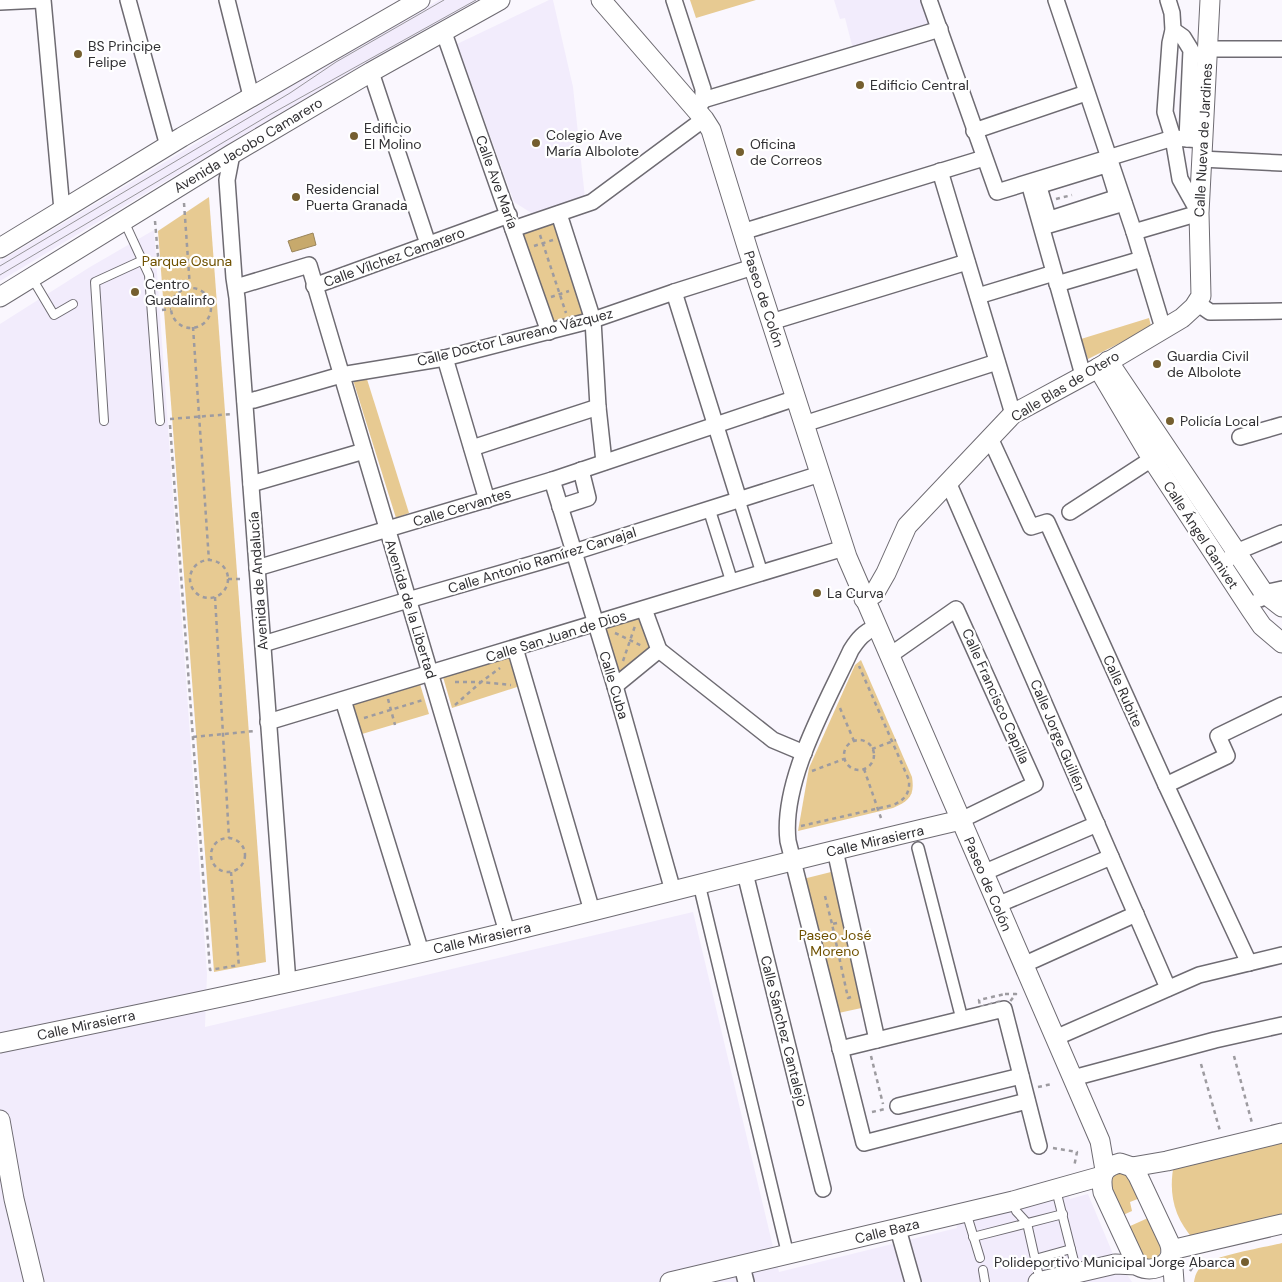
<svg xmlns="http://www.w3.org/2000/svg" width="1282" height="1282" viewBox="0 0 1282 1282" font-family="'DM Sans',sans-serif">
<rect width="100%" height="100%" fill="#faf7fe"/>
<g fill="#f2ecfc">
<polygon points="439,0 480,0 349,73 201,160 0,281 0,261 340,57"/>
<polygon points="549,0 553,0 573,87 585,198 533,214 514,202 457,44"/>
<polygon points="834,0 921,0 931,27 853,49 845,18 840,19"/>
<polygon points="154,230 207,974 205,1027 693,912 779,1272 957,1228 956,1221 1068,1193 1070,1199 1088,1194 1113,1254 1132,1282 0,1282 0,324 90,267"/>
</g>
<g fill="#e7ca92">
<polygon points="690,0 756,0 696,18"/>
<polygon points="209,197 266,962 214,972 158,231"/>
<polygon points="552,223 554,224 584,312 583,314 555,323 553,322 523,234 524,232"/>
<polygon points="1149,318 1151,326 1146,330 1088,359 1081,339"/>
<polygon points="366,376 409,513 396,518 353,380"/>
<polygon points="639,616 651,650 618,676 604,627"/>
<polygon points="510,655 520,686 452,708 443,677"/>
<path d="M861,660l51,117c3,19 -3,24 -19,31l-95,23 11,-63 46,-103z"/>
<polygon points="420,684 429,714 362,734 353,704"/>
<polygon points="835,871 866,1007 834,1014 803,879"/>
<path d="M1282,1138v81l-88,21c-20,-22 -26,-47 -20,-76z"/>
<path d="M1121,1173l8,3 11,22 -10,4 2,9 -9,4c-5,-11 -23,-39 -2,-42z"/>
<path d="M1148,1218l13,31c-2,12 -10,12 -19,9l-14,-31z"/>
<path d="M1282,1243v39h-88c1,-7 3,-12 9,-17 14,-10 60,-17 79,-22z"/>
</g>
<polygon fill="#c7a96c" stroke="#9a855b" points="313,233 316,245 292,252 288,241"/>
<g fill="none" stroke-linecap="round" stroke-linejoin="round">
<g stroke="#6e6b72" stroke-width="10">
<g id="service">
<polyline points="124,221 149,275 160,421"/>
<polyline points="32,278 54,315 73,304"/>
<polyline points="104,421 95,282 143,260"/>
<polyline points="1056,1190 1077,1273"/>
<polyline points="1014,1202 1016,1211 1027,1223 1040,1281"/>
<polyline points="966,1212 980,1258"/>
<polyline points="973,1237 1063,1214"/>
<polyline points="1035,1259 1071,1249"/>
<polyline points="983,1270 985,1282"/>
</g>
</g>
<g stroke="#6e6b72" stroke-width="14">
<g id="pedestrian">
<polygon points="1106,167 1115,196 1050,217 1041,187"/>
<polyline points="739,500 762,573"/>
<polyline points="709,509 732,582"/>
<polyline points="918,848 962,1019"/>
<polyline points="699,884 788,1255"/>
</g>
</g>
<g stroke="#6e6b72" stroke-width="18">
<g id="minor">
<polyline points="43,0 62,210"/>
<polyline points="128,0 168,146"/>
<polyline points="227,0 251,96"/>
<polyline points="674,0 703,89 703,100 699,107"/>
<polyline points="929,0 997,192 1173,138 1202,140"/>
<polyline points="1056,0 1134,232 1163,328"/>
<polyline points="0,2 41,0"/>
<polyline points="1173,30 1183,37 1191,50 1187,139"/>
<polyline points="444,33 549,332"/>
<polyline points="1207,49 1282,49"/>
<polyline points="371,72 428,244"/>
<polyline points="703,100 940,29"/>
<polyline points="974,131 1086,93"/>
<polyline points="232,154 227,180 234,278 237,298 288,983"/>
<polyline points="1201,159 1282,163"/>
<polyline points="940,171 1013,414"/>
<polyline points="1029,183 1083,375"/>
<polyline points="559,214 593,320 598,407 604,462"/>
<polyline points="1042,227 1124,203"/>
<polyline points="513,229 592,202 704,119"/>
<polyline points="742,232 984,158"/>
<polyline points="1134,232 1199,213 1180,179 1173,138 1165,112 1170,43 1173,30 1172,13 1168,0"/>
<polyline points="1057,284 1142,259"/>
<polyline points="314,286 509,215"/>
<polyline points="236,287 309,265 507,932"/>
<polyline points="674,292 739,500"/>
<polyline points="978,296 1054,273"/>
<polyline points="1197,303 1210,312 1282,311"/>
<polyline points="771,322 967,262"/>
<polyline points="445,358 487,500"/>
<polyline points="245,401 254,400 341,375 445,358 593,320 674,292 753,267"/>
<polyline points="804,424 997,362"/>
<polyline points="1240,437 1282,425"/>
<polyline points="990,438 1031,527 1047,522 1166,785 1249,963"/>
<polyline points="472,448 598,407"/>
<polyline points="552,480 615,686 673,891"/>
<polyline points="948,482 1168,988"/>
<polyline points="251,484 364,451"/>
<polyline points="560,507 588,498 581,470"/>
<polyline points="1070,512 1161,453"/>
<polyline points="1230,558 1236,552 1282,533"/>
<polyline points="257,568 552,480 796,398"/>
<polyline points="1260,599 1264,593 1282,589"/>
<polyline points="644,609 659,650 773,740 804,753"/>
<path d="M876,627c-12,5 -18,12 -25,23 -25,54 -70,131 -63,191l76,302 163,-42"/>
<polyline points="263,644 408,600 574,552 820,474"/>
<polyline points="515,648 592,911"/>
<polyline points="889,656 956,609 1035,784 961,820"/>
<polyline points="615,686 659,650"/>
<polyline points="343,700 421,952"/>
<polyline points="268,722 844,548"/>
<polyline points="1166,785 1227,756 1218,736 1282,705"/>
<polyline points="835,850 877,1040"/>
<polyline points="745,873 823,1189"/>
<polyline points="983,873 1097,824"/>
<polyline points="997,905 1111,857"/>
<polyline points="1023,965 1136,914"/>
<polyline points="1055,1038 1199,975 1282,955"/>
<polyline points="840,1049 1004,1009 1039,1146"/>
<polyline points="1073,1078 1215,1040 1282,1025"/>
<polyline points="898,1106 1021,1076"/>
<polyline points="898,1229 913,1282"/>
<polyline points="742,1266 746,1282"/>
</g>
</g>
<g stroke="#6e6b72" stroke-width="21">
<g id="tertiary">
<polyline points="601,0 704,119 711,130 748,250 847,557 1100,1141 1105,1170"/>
<polyline points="0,248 182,137 420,0"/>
<polyline points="0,297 232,154 371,72 500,0"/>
<polyline points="1108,361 1264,593 1282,607"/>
<polyline points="1098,368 1152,459 1251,610 1262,626 1282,643"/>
<polyline points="864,599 874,594 886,573 907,526 1013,414 1098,368 1182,318 1194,307 1201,296 1199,213 1210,0"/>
<path d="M0,1043c170,-35 340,-70 508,-111 152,-37 302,-77 453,-112"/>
<polyline points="0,1120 14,1199 34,1282"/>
<path d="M1120,1163l12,4 6,9 31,66c1,3 2,6 2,8 1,17 -23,24 -34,15l-34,-73c-3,-17 0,-25 17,-29z"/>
<polyline points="1132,1167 1167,1161 1282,1133"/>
<polyline points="1171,1250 1282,1224"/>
<polyline points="1170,1259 1173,1268 1174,1282"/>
<polyline points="670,1282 1013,1201 1102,1176"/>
<polyline points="1038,1282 1115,1264 1137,1265"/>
</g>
</g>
<g stroke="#9d9ba0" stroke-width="2.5" stroke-dasharray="4 4" stroke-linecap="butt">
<polyline points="1056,199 1072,195"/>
<polyline points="184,203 190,288"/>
<polyline points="155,221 159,268"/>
<polyline points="540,235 566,313"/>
<polyline points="534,246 553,240"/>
<circle cx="191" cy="308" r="20"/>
<polyline points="551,297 569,291"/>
<polyline points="162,310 171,309"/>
<polyline points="193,327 209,561"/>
<polyline points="170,419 232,414"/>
<polyline points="170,425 210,970 239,965"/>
<circle cx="209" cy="579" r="19"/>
<polyline points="228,579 244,579"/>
<polyline points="215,597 229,838"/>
<polyline points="615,633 642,646"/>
<polyline points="623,661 635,626"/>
<polyline points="455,682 481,682 500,668"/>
<polyline points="388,699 395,725"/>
<polyline points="455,705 481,682 511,685"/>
<polyline points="840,708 854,741"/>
<polyline points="364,718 423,700"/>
<polyline points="193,737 255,731"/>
<circle cx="859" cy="755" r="15"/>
<polyline points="872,749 896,740"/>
<polyline points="864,769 881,818"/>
<polyline points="812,771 844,759"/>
<path d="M801,826l92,-21c12,-5 17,-12 16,-25l-50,-114"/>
<circle cx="228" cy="855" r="17"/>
<polyline points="231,872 239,967"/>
<polyline points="825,896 832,924"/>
<polyline points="837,923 832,924 848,998 854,996"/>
<polygon points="1005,994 1016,994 1004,1009 1001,1001 980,1007 979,1000"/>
<polyline points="871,1056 883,1104"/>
<polyline points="1234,1056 1252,1123"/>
<polyline points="1201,1064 1220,1131"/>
<polyline points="1038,1087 1052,1084"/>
<polyline points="872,1112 885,1109"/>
<polyline points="1053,1148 1077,1152 1074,1167"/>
<polyline points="1190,1271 1197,1261"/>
</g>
<use href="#service" stroke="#fff" stroke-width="8"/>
<use href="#pedestrian" stroke="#fff" stroke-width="11"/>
<use href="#minor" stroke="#fff" stroke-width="15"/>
<use href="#tertiary" stroke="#fff" stroke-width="19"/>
<g stroke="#98969b" stroke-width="1">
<polyline points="0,266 290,93 336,62 444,0"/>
<polyline points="0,275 271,114 476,0"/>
</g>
</g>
<g fill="#755f2f" stroke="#fff" stroke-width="2">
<circle cx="78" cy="54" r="5"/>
<circle cx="860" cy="85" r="5"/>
<circle cx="354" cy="136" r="5"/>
<circle cx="536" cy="143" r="5"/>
<circle cx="740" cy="152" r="5"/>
<circle cx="296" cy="197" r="5"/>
<circle cx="135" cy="292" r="5"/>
<circle cx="1157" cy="364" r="5"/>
<circle cx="1170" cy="421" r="5"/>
<circle cx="817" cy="593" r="5"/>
<circle cx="1245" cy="1262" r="5"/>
</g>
<g text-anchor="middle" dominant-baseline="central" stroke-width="4.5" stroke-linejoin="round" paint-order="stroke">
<g font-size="14" fill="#313033" stroke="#fff" text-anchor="start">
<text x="88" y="46">BS Principe<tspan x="88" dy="16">Felipe</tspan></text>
<text x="870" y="85">Edificio Central</text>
<text x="364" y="128">Edificio<tspan x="364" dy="16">El Molino</tspan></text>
<text x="546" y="135">Colegio Ave<tspan x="546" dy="16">María Albolote</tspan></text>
<text x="750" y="144">Oficina<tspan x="750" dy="16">de Correos</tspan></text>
<text x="306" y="189">Residencial<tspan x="306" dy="16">Puerta Granada</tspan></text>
<text x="145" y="284">Centro<tspan x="145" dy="16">Guadalinfo</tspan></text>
<text x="1167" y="356">Guardia Civil<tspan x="1167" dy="16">de Albolote</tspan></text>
<text x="1180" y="421">Policía Local</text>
<text x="827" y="593">La Curva</text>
<text x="1235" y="1262" text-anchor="end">Polideportivo Municipal Jorge Abarca</text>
</g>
<g font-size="14" fill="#313033" stroke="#fff">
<text transform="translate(1203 140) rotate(-87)">Calle Nueva de Jardines</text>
<text transform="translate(248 145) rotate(-31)">Avenida Jacobo Camarero</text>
<text transform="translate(497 182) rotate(70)">Calle Ave María</text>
<text transform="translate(394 257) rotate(-20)">Calle Vílchez Camarero</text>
<text transform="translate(764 299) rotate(72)">Paseo de Colón</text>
<text transform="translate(515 337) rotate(-14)">Calle Doctor Laureano Vázquez</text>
<text transform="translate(1065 386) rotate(-31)">Calle Blas de Otero</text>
<text transform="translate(462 507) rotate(-17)">Calle Cervantes</text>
<text transform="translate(1201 535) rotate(57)">Calle Ángel Ganivet</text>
<text transform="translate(542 560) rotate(-17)">Calle Antonio Ramírez Carvajal</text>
<text transform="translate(258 581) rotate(-94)">Avenida de Andalucía</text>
<text transform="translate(411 609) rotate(73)">Avenida de la Libertad</text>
<text transform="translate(556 636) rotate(-17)">Calle San Juan de Dios</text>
<text transform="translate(614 685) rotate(73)">Calle Cuba</text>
<text transform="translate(1123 691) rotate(66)">Calle Rubite</text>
<text transform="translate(996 696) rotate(66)">Calle Francisco Capilla</text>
<text transform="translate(1058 735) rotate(67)">Calle Jorge Guillén</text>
<text transform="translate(875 841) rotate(-13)">Calle Mirasierra</text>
<text transform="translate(988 884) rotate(67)">Paseo de Colón</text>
<text transform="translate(482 938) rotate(-13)">Calle Mirasierra</text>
<text transform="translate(86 1025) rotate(-12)">Calle Mirasierra</text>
<text transform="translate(784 1031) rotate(76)">Calle Sánchez Cantalejo</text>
<text transform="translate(887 1231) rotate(-14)">Calle Baza</text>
</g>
<g font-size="14" fill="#6f5100" stroke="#fff">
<text x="187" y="261">Parque Osuna</text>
<text x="835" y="935">Paseo José<tspan x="835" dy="16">Moreno</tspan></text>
</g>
</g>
</svg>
